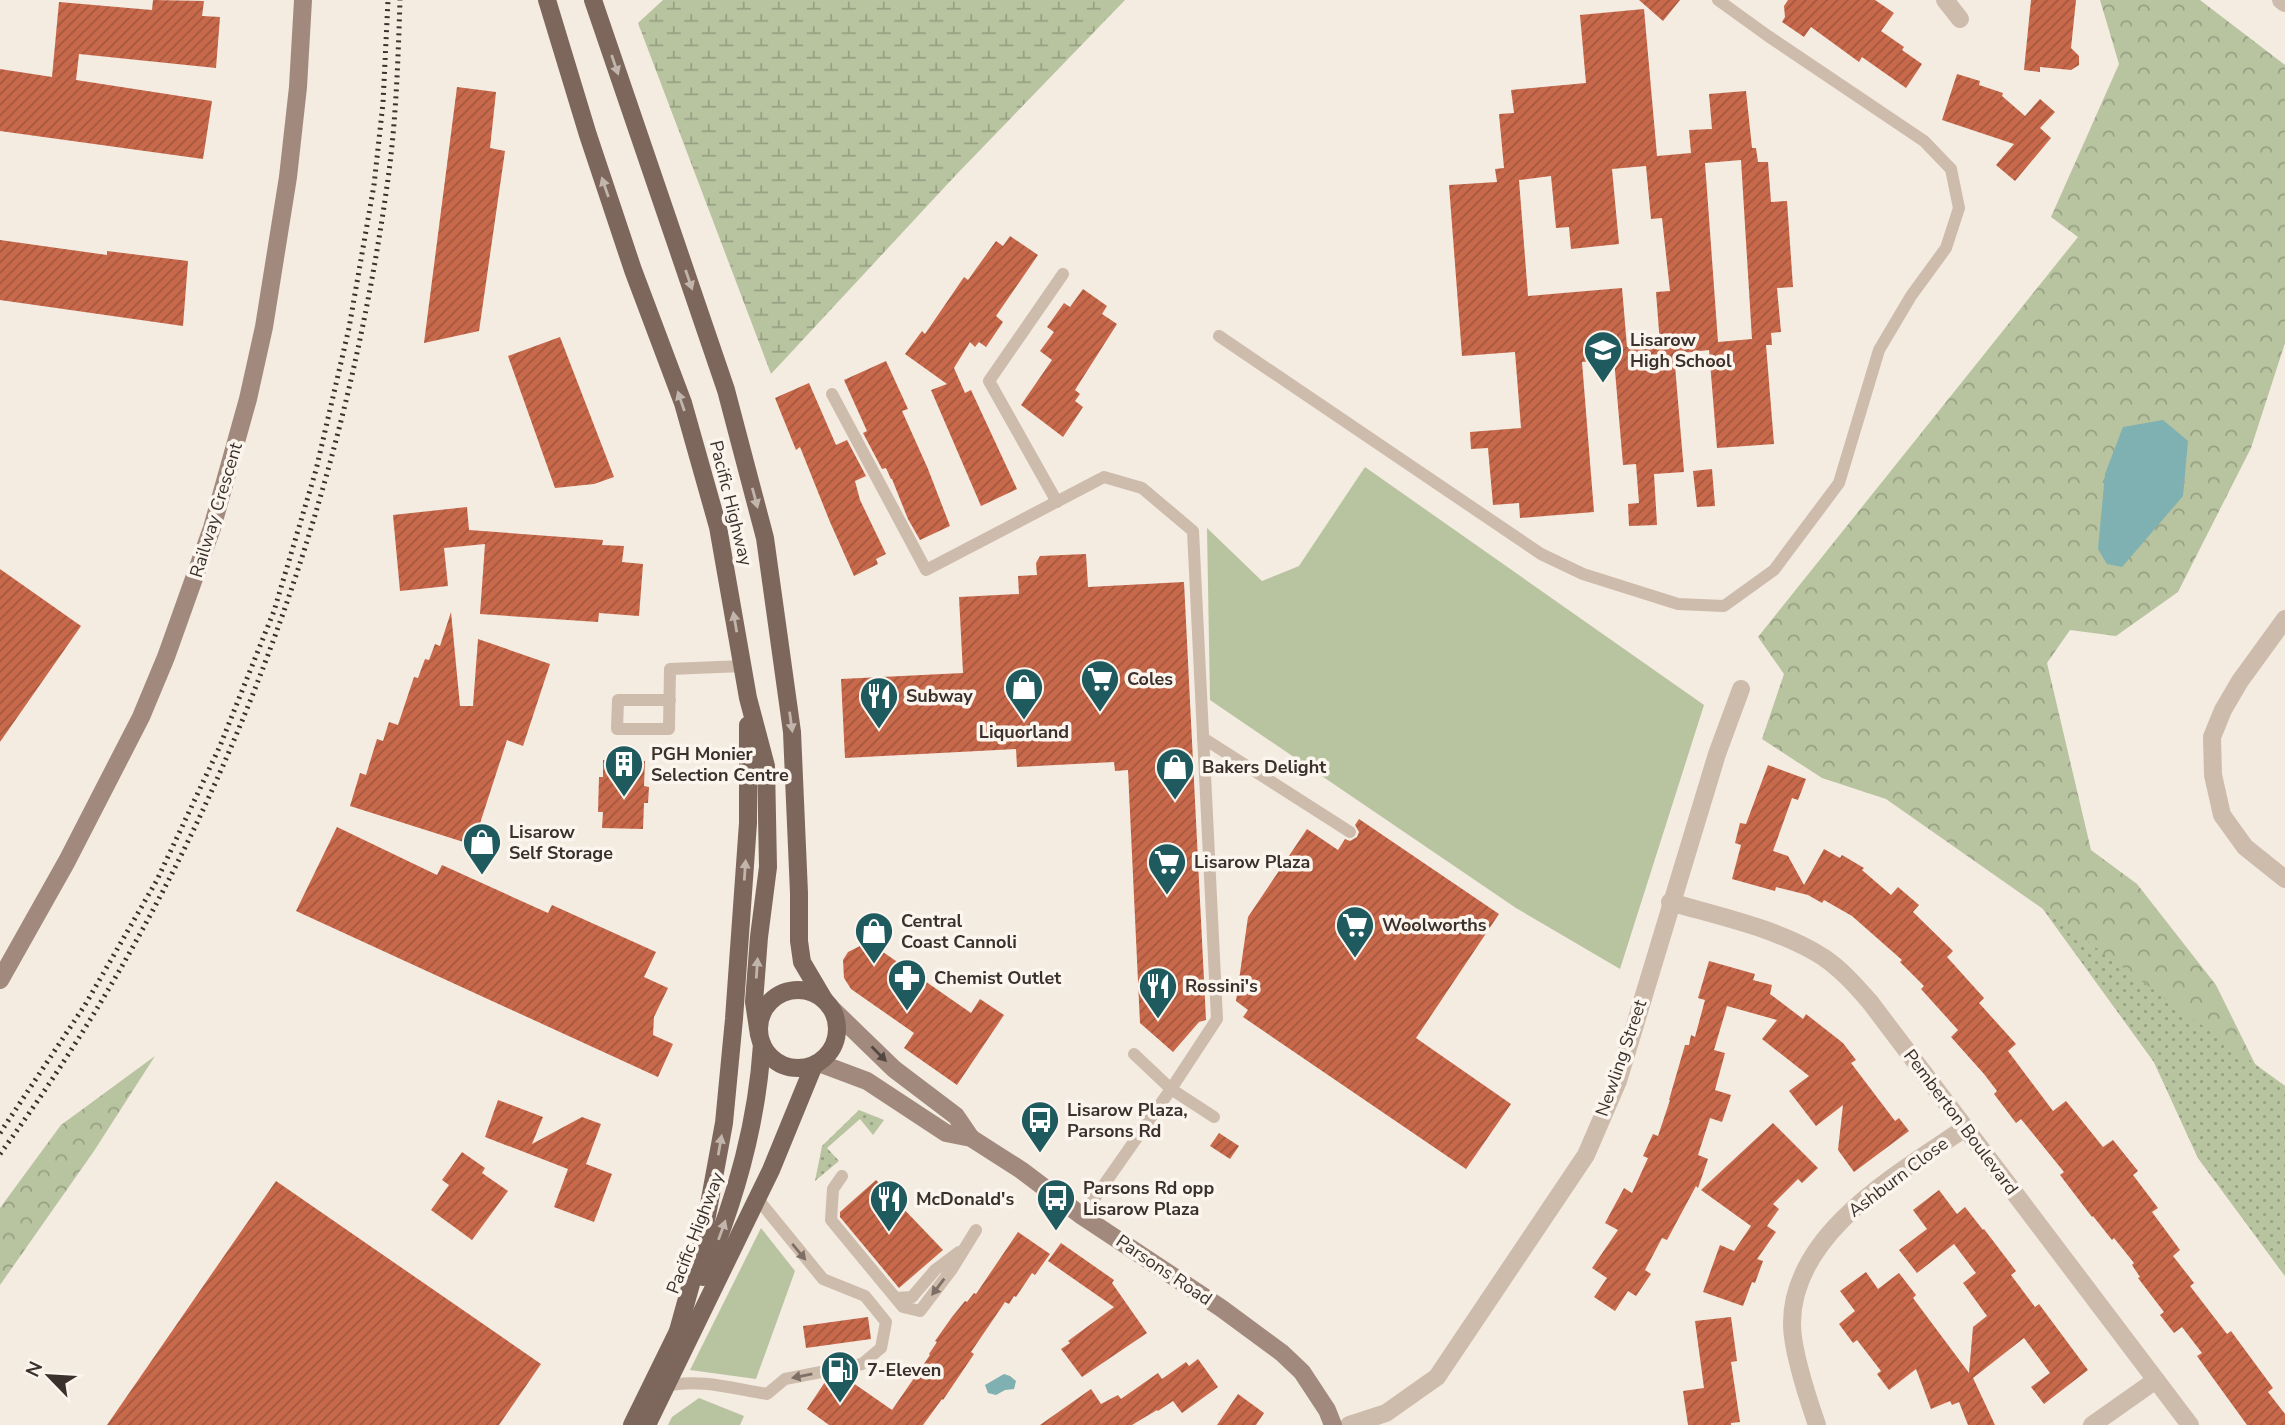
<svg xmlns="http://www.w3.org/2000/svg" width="2285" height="1425" viewBox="0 0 2285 1425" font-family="'Nunito Sans',sans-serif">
<defs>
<pattern id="forest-crowns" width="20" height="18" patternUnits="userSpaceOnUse" patternTransform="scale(1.75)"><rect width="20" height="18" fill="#b8c4a0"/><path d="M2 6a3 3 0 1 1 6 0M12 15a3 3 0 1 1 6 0" fill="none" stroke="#97a083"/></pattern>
<pattern id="wetland-marsh" width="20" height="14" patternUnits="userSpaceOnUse" patternTransform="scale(1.75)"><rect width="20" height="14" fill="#b8c4a0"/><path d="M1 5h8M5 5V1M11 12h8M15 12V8" fill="none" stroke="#97a083"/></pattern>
<pattern id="park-dots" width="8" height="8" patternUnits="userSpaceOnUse" patternTransform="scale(1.75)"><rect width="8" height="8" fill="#b8c4a0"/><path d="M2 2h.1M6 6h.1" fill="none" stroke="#97a083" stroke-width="1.8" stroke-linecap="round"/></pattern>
<pattern id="building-hatch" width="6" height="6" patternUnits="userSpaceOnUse" patternTransform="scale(1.75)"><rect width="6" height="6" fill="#c8694b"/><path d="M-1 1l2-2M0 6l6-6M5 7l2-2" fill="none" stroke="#a4573f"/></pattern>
</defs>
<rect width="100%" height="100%" fill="#f4ebe1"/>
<g fill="#b8c4a0">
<polygon points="1365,467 1704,705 1620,969 1516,908 1210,700 1207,528 1262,581 1299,566"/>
<polygon points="761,1228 795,1271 756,1379 690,1370"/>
<polygon points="699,1398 744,1416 740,1425 668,1425 672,1417"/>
</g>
<g fill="url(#forest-crowns)">
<polygon points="2100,0 2200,0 2285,65 2285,343 2251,448 2178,592 2116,636 2070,630 2047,663 2091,850 2137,884 2216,985 2256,1066 2285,1086 2285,1276 2198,1158 2154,1062 2043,909 1886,799 1822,778 1762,739 1784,674 1758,637 2078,237 2051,217 2119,64"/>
<polygon points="155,1056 94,1151 0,1285 0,1208 61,1125"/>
</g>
<polygon fill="url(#wetland-marsh)" points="663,0 1125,0 954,177 771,374 638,23"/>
<g fill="url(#park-dots)">
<polygon points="2043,909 2285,1086 2285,1276 2198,1158 2154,1062"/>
<polygon points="859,1110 884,1120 873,1135 860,1119 827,1148 839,1161 815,1181 822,1146"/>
</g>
<g fill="#7fb0b2">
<polygon points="2163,420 2188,441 2183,496 2122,567 2107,564 2098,549 2105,474 2123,427"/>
<polygon points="1004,1374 1010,1376 1016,1381 1014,1389 1005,1390 996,1395 988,1393 985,1385"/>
</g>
<g fill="url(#building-hatch)" fill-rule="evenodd">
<polygon points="153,0 204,1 202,16 220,17 216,68 79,54 76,80 212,101 203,159 0,131 0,69 52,77 59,2 152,10"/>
<polygon points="1639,0 1680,0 1663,21"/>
<polygon points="1788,0 1875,0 1894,13 1881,31 1904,47 1902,50 1922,64 1906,88 1862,57 1859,62 1811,27 1804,37 1782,22 1785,17 1784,6"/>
<polygon points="2031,0 2076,0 2071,48 2079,56 2079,65 2071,70 2040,67 2040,72 2024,70"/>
<path d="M1644,9l13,147 34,-3 -2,-23 23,-1 -3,-35 37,-3 6,57h4l2,14h10l3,40 16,-1 6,86 -16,1 4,44 -10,1 1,12h-6l8,99 -57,4 -8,-98 -35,4 10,118 -30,2 3,51 -28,1 -1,-22 11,-1 -3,-39 -13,1 -9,-106 -32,3 12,150 -74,6 -1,-15 -26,2 -5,-57 -17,1 -1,-17 51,-4 -6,-76 -53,4 -13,-171 48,-3 -2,-13 9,-1 -5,-54 15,-1 -3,-23 75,-7 -6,-68zM1741,160l11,179 -34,3 -13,-179zM1646,166l5,53 11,-1 8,73 -14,1 4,52 -33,3 -5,-59 -94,8 -9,-116 32,-4 5,52 13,-1 2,22 48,-5 -7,-75z"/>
<polygon points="1957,74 1980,81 1979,85 2003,93 2002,96 2025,116 2040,99 2055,112 2040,128 2051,138 2015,181 1996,165 2014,144 1942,120"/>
<polygon points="457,87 496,92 490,148 505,151 479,331 424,343"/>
<polygon points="1010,236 1038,255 996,316 1003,322 986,347 979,342 975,347 970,342 954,368 965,393 971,390 1017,489 981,506 931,390 947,384 905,354 922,331 925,334 964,277 968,280 996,241 1003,246"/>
<polygon points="0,240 107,255 107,251 188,261 183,326 0,300"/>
<polygon points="1083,289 1107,306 1102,314 1117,324 1075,390 1080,394 1075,401 1083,407 1063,437 1021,405 1052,360 1040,351 1054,332 1047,327 1064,303 1070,307"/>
<polygon points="560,337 614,477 594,484 555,488 508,356"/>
<polygon points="886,361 908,409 902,411 928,469 950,526 920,540 908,519 892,479 891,479 886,468 882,469 863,433 867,431 844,380"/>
<polygon points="809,383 836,445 847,440 866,476 855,481 860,500 886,554 876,559 878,564 854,576 830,522 800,447 796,450 775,398"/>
<polygon points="1712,469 1715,506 1697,507 1693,471"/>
<polygon points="467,507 469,530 603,540 602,545 624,546 622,562 643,564 639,616 599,613 598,622 480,614 485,544 444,548 448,586 400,591 393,515"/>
<polygon points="1086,554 1088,587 1184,582 1206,1020 1199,1022 1173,1052 1140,1023 1128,770 1115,771 1114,762 1017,767 1016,749 845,758 841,679 963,673 959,597 1019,594 1018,576 1037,575 1036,563 1040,556"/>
<polygon points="0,569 81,626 0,742"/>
<polygon points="451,612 460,706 473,706 478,639 550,664 523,746 507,740 473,845 350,806 360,773 366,775 377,739 383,741 389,722 398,725 414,677 418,678 425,659 429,660 435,644 440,646"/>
<polygon points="603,760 645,761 644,786 649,787 648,803 644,803 643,829 602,828 603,812 598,812 599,777 603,777"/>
<polygon points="1768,765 1806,779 1798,800 1792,798 1773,851 1788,856 1804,885 1824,849 1840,858 1842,855 1864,868 1862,870 1891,895 1898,887 1919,905 1913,912 1953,951 1947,957 1984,998 1979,1003 2016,1044 2008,1051 2053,1111 2066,1101 2103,1147 2113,1140 2138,1171 2133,1175 2158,1208 2152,1212 2180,1250 2173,1256 2194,1283 2190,1286 2227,1334 2231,1331 2273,1388 2268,1392 2285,1414 2285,1425 2247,1425 2197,1356 2202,1353 2182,1327 2174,1333 2160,1315 2164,1312 2138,1278 2140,1277 2132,1265 2134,1263 2114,1238 2112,1240 2093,1216 2092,1217 2060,1175 2064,1172 2021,1119 2016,1123 1994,1094 1997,1091 1984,1074 1951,1037 1958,1030 1921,989 1924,986 1900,962 1902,960 1852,916 1824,900 1822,903 1808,895 1776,887 1775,891 1732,879 1741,845 1735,843 1740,823 1746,824"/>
<polygon points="1359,819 1499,914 1416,1038 1511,1104 1466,1169 1243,1017 1248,1010 1236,1001 1248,917 1307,829 1338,850 1345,839 1350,841 1357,837 1359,832 1355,825"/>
<polygon points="337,827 437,875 442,865 548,913 552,905 656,952 644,977 668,988 654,1017 653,1035 673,1044 658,1077 296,911"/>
<polygon points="864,944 871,945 883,952 971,1013 980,999 1004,1015 957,1085 904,1048 914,1033 851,989 844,978 843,960 848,952"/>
<polygon points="1709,961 1755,974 1753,980 1772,985 1770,994 1803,1019 1806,1014 1843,1043 1856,1060 1851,1063 1895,1121 1899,1118 1909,1131 1854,1172 1838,1150 1843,1105 1816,1126 1789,1091 1809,1076 1762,1039 1777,1020 1727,1006 1714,1050 1725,1053 1715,1090 1731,1095 1722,1122 1710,1118 1698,1155 1708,1159 1698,1188 1696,1186 1667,1240 1662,1238 1645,1270 1651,1274 1636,1296 1628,1291 1615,1311 1594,1297 1607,1278 1592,1268 1618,1230 1605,1223 1624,1188 1632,1193 1648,1158 1643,1156 1653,1134 1658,1136 1670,1100 1669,1100 1685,1045 1689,1045 1691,1035 1695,1037 1705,1000 1698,998"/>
<polygon points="498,1100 543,1117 532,1144 582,1117 601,1124 586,1164 612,1174 594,1222 554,1207 568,1169 485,1137"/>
<polygon points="1773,1123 1818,1168 1802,1183 1798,1179 1773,1204 1779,1209 1767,1226 1776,1232 1757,1259 1763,1261 1755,1283 1752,1282 1743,1306 1703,1292 1720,1245 1734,1251 1751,1226 1701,1190"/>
<polygon points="1219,1133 1239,1146 1230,1159 1210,1146"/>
<polygon points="462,1152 485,1168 482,1173 508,1191 472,1240 431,1210 449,1185 442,1180"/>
<polygon points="876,1180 943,1250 899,1288 840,1217 840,1212"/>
<polygon points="276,1181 541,1364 499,1425 107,1425"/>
<polygon points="1939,1190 1957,1214 1965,1207 1983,1230 1984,1229 2016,1271 2011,1275 2035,1307 2039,1304 2088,1370 2044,1404 2031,1387 2050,1373 2024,1338 1973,1378 1995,1425 1968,1425 1959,1402 1952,1405 1950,1401 1931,1409 1916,1369 1889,1390 1877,1374 1881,1371 1857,1340 1853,1343 1839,1324 1855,1311 1840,1291 1866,1272 1878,1289 1899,1273 1916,1295 1913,1298 1969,1373 1973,1327 1987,1316 1963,1283 1976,1273 1954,1244 1917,1273 1899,1250 1927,1229 1913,1210"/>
<polygon points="1018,1232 1050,1254 1035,1275 1032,1273 1016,1297 1014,1296 1009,1304 1005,1302 971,1352 974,1354 943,1400 942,1399 923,1425 829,1425 807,1409 825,1382 846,1378 892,1410 930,1355 929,1354 937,1342 935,1341 952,1317 965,1301 967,1302 974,1293 976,1294"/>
<polygon points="1061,1243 1114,1280 1112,1283 1147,1333 1082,1377 1061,1349 1070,1343 1068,1341 1114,1307 1048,1261"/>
<polygon points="868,1317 871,1339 806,1348 803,1326"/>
<polygon points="1731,1317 1737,1361 1731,1362 1740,1422 1731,1423 1731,1425 1688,1425 1683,1391 1704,1388 1695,1321"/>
<polygon points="1198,1359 1218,1387 1182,1413 1173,1401 1158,1411 1157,1410 1132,1425 1040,1425 1091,1389 1101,1404 1118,1395 1121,1399 1158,1373 1162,1379 1186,1362 1189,1366"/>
<polygon points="1238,1394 1264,1413 1256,1425 1217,1425"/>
</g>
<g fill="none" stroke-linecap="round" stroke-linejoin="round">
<g stroke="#cdbbac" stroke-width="12">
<polyline points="1219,336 1541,554 1583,574 1678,604 1724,606 1774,570 1839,483 1879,350 1911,296 1946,248 1959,208 1951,169 1924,141 1768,36 1718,0"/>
<polyline points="832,394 926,570 1104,477 1142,488 1193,531 1217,1019 1171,1089 1082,1216"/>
<polyline points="1057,502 989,381 1063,274"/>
<polyline points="670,700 618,700 617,729 669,729 670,669 743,666"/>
<polyline points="1203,738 1350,832"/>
<polyline points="1134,1054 1171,1089 1214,1117"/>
<polyline points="842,1176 833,1189 831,1220 903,1307 920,1311 952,1269 976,1230"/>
<polyline points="896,1298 912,1297 935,1270 959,1252"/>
<path d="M666,1386c32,-8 69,3 101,8l18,-15 77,-15 19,-16 5,-26 -21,-26 -42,-17 -66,-81"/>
</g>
<g stroke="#cdbbac" stroke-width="18">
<polyline points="1945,0 1960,19"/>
<polyline points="2281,0 2285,3"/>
<polyline points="2285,619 2240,681 2223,710 2212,737 2213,775 2222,815 2245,847 2285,879"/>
<path d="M1670,902c51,15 107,26 153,55 18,12 33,29 47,45l320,423"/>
<polyline points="1349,1425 1386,1413 1437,1377 1586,1155 1618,1081 1717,754 1741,689"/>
<path d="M1817,1425c-9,-26 -24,-72 -25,-99 -2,-92 107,-153 173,-198"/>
<polyline points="2092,1425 2156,1380"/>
</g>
<g stroke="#a18a7d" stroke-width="18">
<polyline points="0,980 67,861 141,717 166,657 212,528 248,399 264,327 288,177 298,87 303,0"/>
<polyline points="830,1007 894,1069 956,1116 971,1138"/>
<polyline points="819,1063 867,1081 946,1133 971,1138 1021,1170 1082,1216 1221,1308 1282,1353 1302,1372 1327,1410 1333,1425"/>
</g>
<g stroke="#7d675c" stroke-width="18">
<polyline points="547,0 588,135 633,270 683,403 718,527 748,698 766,766 768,867 759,937 754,1002 759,1035"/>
<polyline points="593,0 726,390 765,538 792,732 799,893 799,941 802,962 825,1001"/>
<circle cx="798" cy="1029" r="39"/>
<path d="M703,1277c32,-75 54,-151 59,-233"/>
<polyline points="678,1331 701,1248 724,1123 734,1019 748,823 748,725"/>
<polyline points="632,1425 683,1321"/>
<polyline points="647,1425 771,1170 814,1065"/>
</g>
<g stroke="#3b302b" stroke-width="5" stroke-dasharray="2 5" stroke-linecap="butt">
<polyline points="0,1133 85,1005 157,880 220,746 274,611 316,470 349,328 374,185 383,103 388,0"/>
<path d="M0,1154c207,-283 338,-620 387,-968 9,-61 11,-124 13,-186"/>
</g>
</g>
<defs><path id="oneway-solid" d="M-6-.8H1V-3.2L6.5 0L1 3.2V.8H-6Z" transform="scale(1.75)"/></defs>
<g fill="#c2b5ac">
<use href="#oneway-solid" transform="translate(615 65) rotate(71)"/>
<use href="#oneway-solid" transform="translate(605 187) rotate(-109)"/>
<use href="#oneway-solid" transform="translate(689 280) rotate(71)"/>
<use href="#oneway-solid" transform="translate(681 401) rotate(-109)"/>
<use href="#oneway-solid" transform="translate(755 498) rotate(75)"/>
<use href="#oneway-solid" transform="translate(735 622) rotate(-100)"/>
<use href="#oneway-solid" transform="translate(791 722) rotate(82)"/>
<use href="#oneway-solid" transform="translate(745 870) rotate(-86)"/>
<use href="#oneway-solid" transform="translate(757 968) rotate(-86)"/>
<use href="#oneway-solid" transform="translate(720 1145) rotate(-80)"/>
<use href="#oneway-solid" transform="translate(722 1230) rotate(-70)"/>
</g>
<use fill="#544640" href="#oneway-solid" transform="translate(879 1054) rotate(45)"/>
<g fill="#7d6f65">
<use href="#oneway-solid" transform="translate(799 1252) rotate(50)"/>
<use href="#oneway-solid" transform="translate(938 1287) rotate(127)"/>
<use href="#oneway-solid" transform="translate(802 1376) rotate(169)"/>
</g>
<defs>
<g id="school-pin" transform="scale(2.0125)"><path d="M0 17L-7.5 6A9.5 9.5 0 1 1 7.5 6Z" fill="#1f5a5e" stroke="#fbf5ee"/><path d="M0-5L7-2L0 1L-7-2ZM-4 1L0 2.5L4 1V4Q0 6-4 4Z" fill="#fff"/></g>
<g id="supermarket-pin" transform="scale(2.0125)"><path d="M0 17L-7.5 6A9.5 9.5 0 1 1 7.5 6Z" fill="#1f5a5e" stroke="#fbf5ee"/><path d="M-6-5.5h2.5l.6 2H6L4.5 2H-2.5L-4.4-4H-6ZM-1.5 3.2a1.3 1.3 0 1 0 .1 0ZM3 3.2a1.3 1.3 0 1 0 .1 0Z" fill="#fff"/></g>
<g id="shop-pin" transform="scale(2.0125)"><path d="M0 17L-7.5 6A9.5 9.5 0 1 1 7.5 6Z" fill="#1f5a5e" stroke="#fbf5ee"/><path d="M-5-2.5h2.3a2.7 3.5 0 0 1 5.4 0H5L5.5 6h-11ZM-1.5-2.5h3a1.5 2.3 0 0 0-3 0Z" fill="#fff"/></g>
<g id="restaurant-pin" transform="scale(2.0125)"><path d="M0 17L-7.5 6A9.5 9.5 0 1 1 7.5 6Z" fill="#1f5a5e" stroke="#fbf5ee"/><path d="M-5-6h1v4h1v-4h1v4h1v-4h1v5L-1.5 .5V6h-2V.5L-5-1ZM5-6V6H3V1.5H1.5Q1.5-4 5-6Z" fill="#fff"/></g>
<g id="building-pin" transform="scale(2.0125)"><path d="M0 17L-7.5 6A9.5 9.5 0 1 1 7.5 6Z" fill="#1f5a5e" stroke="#fbf5ee"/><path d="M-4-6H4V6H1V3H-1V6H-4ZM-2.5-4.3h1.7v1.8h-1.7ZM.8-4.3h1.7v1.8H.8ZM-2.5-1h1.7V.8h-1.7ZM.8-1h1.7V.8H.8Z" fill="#fff"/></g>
<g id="pharmacy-pin" transform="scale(2.0125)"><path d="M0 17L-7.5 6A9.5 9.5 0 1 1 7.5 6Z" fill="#1f5a5e" stroke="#fbf5ee"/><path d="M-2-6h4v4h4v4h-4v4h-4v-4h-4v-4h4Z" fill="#fff"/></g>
<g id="bus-pin" transform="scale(2.0125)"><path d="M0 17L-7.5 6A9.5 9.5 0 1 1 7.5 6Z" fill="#1f5a5e" stroke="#fbf5ee"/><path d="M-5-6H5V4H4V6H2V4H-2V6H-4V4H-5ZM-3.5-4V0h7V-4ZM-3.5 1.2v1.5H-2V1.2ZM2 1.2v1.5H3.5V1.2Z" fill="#fff"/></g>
<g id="fuel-pin" transform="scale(2.0125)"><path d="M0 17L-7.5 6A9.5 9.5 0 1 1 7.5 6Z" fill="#1f5a5e" stroke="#fbf5ee"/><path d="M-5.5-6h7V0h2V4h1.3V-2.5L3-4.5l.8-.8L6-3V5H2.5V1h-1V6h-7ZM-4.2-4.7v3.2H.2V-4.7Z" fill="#fff"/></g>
</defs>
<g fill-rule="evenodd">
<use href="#school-pin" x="1603" y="350"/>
<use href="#supermarket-pin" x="1100" y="679"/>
<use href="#shop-pin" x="1024" y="687"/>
<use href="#restaurant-pin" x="879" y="696"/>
<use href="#building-pin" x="624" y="764"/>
<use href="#shop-pin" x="1175" y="767"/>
<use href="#shop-pin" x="482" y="842"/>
<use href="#supermarket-pin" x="1167" y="862"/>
<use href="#supermarket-pin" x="1355" y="925"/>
<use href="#shop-pin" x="874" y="931"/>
<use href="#pharmacy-pin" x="907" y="978"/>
<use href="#restaurant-pin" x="1158" y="986"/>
<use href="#bus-pin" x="1040" y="1120"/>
<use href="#bus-pin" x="1056" y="1198"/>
<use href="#restaurant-pin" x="889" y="1199"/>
<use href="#fuel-pin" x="840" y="1370"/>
</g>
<g text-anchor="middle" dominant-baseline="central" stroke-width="7" stroke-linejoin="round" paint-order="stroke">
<g font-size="18" font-weight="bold" fill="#3b302b" stroke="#fbf5ee" text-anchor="start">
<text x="1630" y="340">Lisarow<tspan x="1630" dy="21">High School</tspan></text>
<text x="1127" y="679">Coles</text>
<text x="906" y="696">Subway</text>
<text x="1024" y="732" text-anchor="middle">Liquorland</text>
<text x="651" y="754">PGH Monier<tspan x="651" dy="21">Selection Centre</tspan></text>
<text x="1202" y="767">Bakers Delight</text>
<text x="509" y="832">Lisarow<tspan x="509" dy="21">Self Storage</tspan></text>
<text x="1194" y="862">Lisarow Plaza</text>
<text x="901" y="921">Central<tspan x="901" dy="21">Coast Cannoli</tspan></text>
<text x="1382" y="925">Woolworths</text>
<text x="934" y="978">Chemist Outlet</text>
<text x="1185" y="986">Rossini's</text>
<text x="1067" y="1110">Lisarow Plaza,<tspan x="1067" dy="21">Parsons Rd</tspan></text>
<text x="1083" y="1188">Parsons Rd opp<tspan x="1083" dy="21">Lisarow Plaza</tspan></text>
<text x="916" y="1199">McDonald's</text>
<text x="867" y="1370">7-Eleven</text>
</g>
<g font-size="18" fill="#3b302b" stroke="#fbf5ee">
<text transform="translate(731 503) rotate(76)">Pacific Highway</text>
<text transform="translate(216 510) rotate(-73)">Railway Crescent</text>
<text transform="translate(1621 1058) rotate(-71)">Newling Street</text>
<text transform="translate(1961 1122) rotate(53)">Pemberton Boulevard</text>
<text transform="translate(1898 1177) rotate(-37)">Ashburn Close</text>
<text transform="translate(695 1233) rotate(-69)">Pacific Highway</text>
<text transform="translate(1164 1270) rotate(34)">Parsons Road</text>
</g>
</g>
<g transform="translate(49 1376) rotate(295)" stroke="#fbf5ee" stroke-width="5" paint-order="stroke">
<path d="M0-5L12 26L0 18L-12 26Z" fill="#3b302b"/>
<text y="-10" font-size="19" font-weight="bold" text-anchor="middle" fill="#3b302b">N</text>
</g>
</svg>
